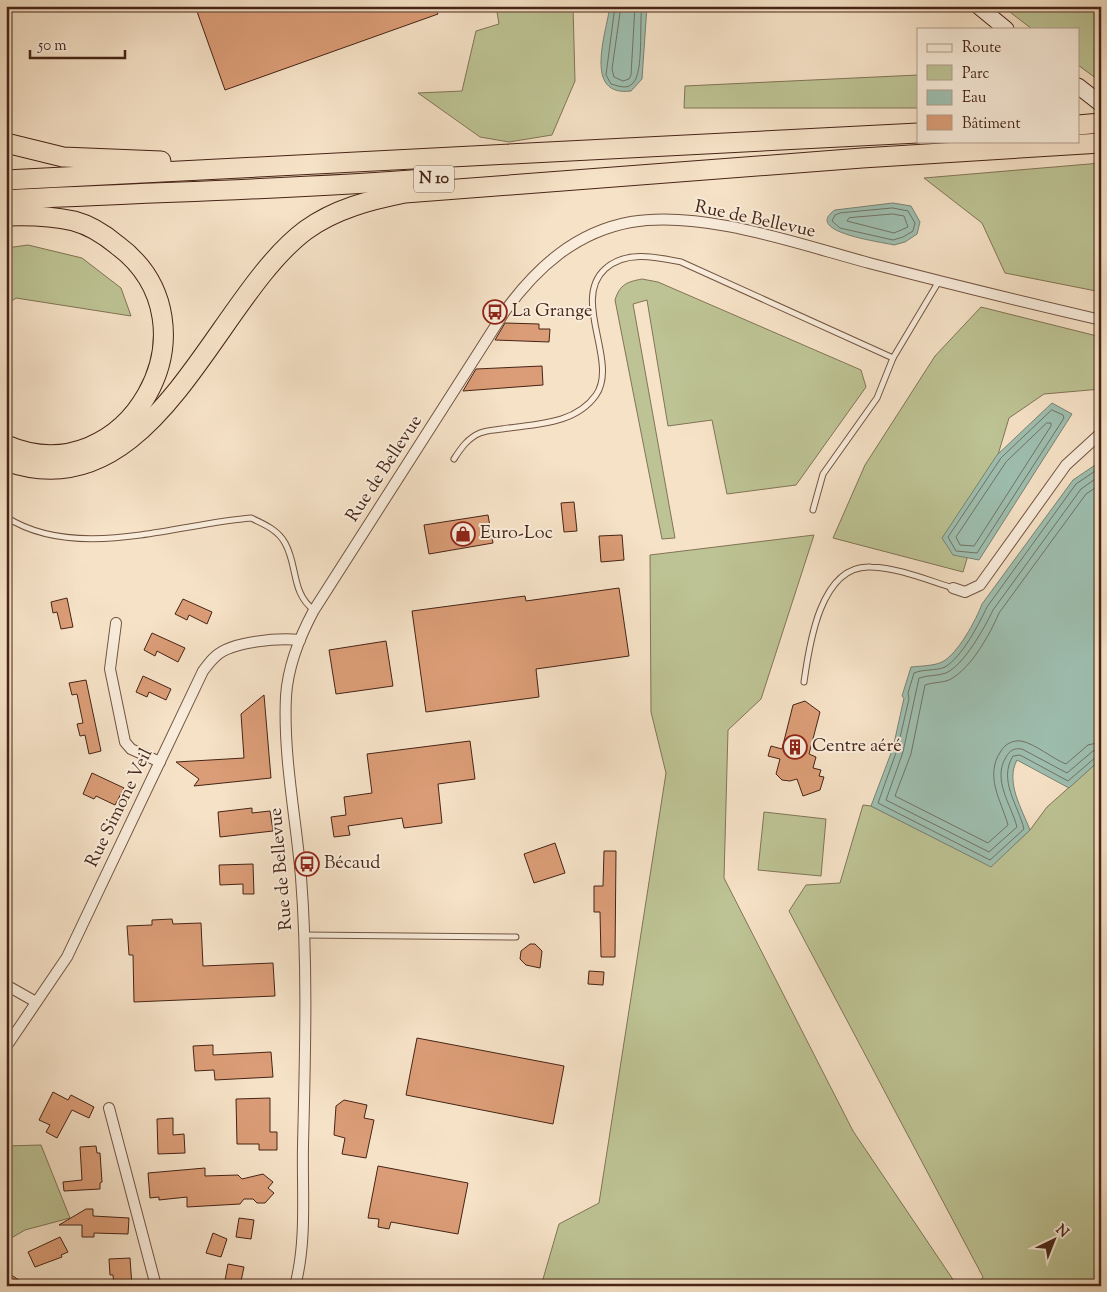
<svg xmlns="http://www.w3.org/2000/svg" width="1107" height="1292" viewBox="0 0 1107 1292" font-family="'Sorts Mill Goudy',serif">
<rect width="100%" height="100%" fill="#f6e2c7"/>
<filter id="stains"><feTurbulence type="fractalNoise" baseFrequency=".004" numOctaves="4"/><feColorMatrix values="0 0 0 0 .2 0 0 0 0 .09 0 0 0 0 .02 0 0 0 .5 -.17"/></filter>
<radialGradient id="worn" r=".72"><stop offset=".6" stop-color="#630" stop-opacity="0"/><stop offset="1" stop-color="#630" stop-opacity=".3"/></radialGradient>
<g fill="#bdc394" stroke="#827455">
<polygon points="496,6 573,6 575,81 552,135 509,142 480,137 418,93 462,91 476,31 499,24"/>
<polygon points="1002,6 1101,6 1101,82 1078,65 1078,29 1032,29"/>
<polygon points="918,75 918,108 684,108 685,86"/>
<polygon points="1101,163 1101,292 1005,273 982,223 924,178"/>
<polygon points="28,245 82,258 121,288 131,316 16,298 6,305 6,248"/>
<path d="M642,279l16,3 203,88 5,17 -70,98 -69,9 -15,-74 -44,6 -21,-126 -14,4 42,234 -13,1 -47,-239c5,-16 12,-18 27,-21z"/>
<polygon points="981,307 1101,337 1101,389 1044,394 1009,418 963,572 833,538 865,465 935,356"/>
<polygon points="814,535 761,699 728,730 724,878 853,1131 954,1281 951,1286 541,1286 559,1224 599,1203 666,773 651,712 650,555"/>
<polygon points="1101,759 1101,1286 977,1286 983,1277 789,911 806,885 840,883 863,805 871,806 991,866 1030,830 1047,807"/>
<polygon points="764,812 826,819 821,876 758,870"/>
<polygon points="41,1145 70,1218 25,1230 6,1241 6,1146"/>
</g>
<g fill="#9ebfb0" stroke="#7b8172">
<path d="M610,6h37l-5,73 -11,12c-48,6 -25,-57 -21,-85z"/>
<path d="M893,203l18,3 9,16 -3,12 -12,8 -11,3c-12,-3 -92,-13 -59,-35z"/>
<polygon points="1052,403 1072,414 979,560 953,555 942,538 997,455"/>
<path d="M1101,461v298l-32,29 -52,-28c-12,22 5,49 13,70l-39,37 -120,-61 22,-58 11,-50 -2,-2 9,-29c9,-1 23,-1 31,-5 16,-8 34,-42 40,-58l91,-124z"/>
</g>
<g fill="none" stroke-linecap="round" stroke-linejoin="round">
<g stroke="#727263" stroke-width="1">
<path d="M615,6l-9,69 5,9c8,2 16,6 22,-1 11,-11 6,-60 9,-77"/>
<polyline points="621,6 612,69 614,77 623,81 629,79 631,75 635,6"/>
<polygon points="893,208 908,211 915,223 913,231 903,237 893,240 840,228 832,221 835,215 840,213"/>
<polygon points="893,214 904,216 908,227 894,233 847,221 849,218"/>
<polygon points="1052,410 1063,415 1064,418 977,553 956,551 948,537 1001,458"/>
<polygon points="1047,423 1051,423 1051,426 974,546 960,545 956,537 1006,462"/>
<path d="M1101,467l-25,17 -89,123c-8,17 -25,50 -42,60 -9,4 -22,2 -31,6l-6,20 1,6 -12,51 -19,53 112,57 34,-31c-6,-24 -26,-49 -11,-73l7,-1 48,26 28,-24 5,-1"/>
<path d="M1101,475l-20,14 -88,121c-8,17 -29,55 -47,63 -8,3 -18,2 -27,5l-16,74 -17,48 103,52 28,-25c-6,-23 -25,-47 -11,-70 4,-7 8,-9 16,-8l45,24 26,-22 8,-2"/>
<path d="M1101,484l-15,10 -87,119c-9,21 -27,54 -48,66 -7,4 -18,3 -26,6l-14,69 -16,42 93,47 20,-18c-7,-25 -24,-49 -7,-74 4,-7 12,-11 20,-10 15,3 30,17 45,23l22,-19 13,-3"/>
</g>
</g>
<g fill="#db9d77" stroke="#462416">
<polygon points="195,6 434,6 438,14 225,90"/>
<polygon points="505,323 539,324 539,329 550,329 549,342 495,340"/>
<polygon points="542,366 543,385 463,391 476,369"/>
<polygon points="574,502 577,531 564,532 561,503"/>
<polygon points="488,515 493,543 429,554 424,525"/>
<polygon points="622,535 624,560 601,562 599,536"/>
<polygon points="619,588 629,656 536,669 539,697 426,712 412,611 525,596 526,601"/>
<polygon points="67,598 73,627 61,629 57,612 53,613 51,602"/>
<polygon points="183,599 212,612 207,624 189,615 187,620 175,614"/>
<polygon points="152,633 185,648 178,662 157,651 155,656 144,650"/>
<polygon points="386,641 393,686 336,694 329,650"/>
<polygon points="143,676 171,689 166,700 149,692 147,697 136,692"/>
<polygon points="86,680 101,751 89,754 85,735 80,736 77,724 83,723 77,694 72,695 69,683"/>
<polygon points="264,695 271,778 194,786 199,779 176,762 244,758 241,714"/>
<polygon points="805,701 820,712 809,754 816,757 813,768 821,770 819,776 824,777 820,790 803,796 797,779 790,781 782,780 776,774 780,759 768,756 771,746 782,749 793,705"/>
<polygon points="470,741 475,779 438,784 442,823 404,828 402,818 348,826 350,835 334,837 331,817 346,815 344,797 372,793 367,754"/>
<polygon points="92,773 124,788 115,805 96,796 94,799 83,794"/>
<polygon points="252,808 252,813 270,811 273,831 220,837 218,812"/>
<polygon points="555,843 565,873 534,883 524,854"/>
<polygon points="604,851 616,851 615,957 601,957 600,912 594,912 594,886 603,886"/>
<polygon points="253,864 254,894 243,894 243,884 220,885 219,865"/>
<polygon points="172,919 173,924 201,923 203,966 273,963 275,996 134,1002 133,955 129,955 127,926 152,925 152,920"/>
<polygon points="530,944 535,944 542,951 540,968 526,965 520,959 521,951"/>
<polygon points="589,971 604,972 603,985 588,984"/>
<polygon points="417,1038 564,1066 553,1124 406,1095"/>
<polygon points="213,1045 213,1055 271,1052 273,1077 215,1080 214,1070 195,1071 193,1046"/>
<polygon points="53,1092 68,1100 71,1095 94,1107 89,1118 72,1110 57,1138 46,1132 50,1125 39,1120"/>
<polygon points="270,1098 270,1132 277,1132 277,1150 259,1150 259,1144 237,1144 236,1099"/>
<polygon points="344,1100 367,1105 364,1118 374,1120 366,1158 342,1154 345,1138 334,1135 336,1106"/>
<polygon points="173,1118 173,1135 184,1134 185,1153 158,1154 157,1119"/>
<polygon points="96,1146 97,1153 100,1153 102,1182 100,1183 100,1189 64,1191 63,1182 82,1180 80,1147"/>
<polygon points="378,1166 468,1183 458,1234 391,1222 389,1229 378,1227 379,1219 368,1218"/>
<polygon points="205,1168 205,1176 238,1175 242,1179 263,1174 273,1182 268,1188 274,1193 265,1203 257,1203 253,1199 244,1199 240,1204 187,1207 187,1197 159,1200 159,1197 150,1198 148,1173"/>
<polygon points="86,1209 93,1209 93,1216 129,1218 128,1234 94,1233 94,1237 82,1237 82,1225 59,1225"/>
<polygon points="239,1218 254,1220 251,1239 236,1237"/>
<polygon points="213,1233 227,1239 221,1257 206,1253"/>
<polygon points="60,1237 68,1252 61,1255 62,1257 35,1267 28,1252"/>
<polygon points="130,1258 132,1286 114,1286 113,1275 110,1275 109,1259"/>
<polygon points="228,1264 244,1267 240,1286 224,1286"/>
<polygon points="6,1271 27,1286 6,1286"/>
</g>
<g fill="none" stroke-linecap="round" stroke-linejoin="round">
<g stroke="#725442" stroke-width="7">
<g id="lane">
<path d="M454,459c7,-11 14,-21 26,-26 7,-3 15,-3 22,-4 32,-5 73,-4 94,-34 23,-33 -25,-95 9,-126 21,-19 51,-12 76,-7l212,96"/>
<polyline points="813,510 823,474 877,398 893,358 939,281"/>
<path d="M6,517c70,45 170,7 245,1 13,6 27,12 34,25 13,23 6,50 29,67"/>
<path d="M804,682c5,-36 16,-118 67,-115 28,1 56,13 82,21"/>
<polyline points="304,935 516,937"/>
</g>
</g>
<g stroke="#725442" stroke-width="12">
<g id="street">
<polyline points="953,588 965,592 980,585 1066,465 1101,433"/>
<polyline points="116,623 110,669 125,742 131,749 160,762"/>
<polyline points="6,985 36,1002"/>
<path d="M6,1047l61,-90 136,-286c4,-5 8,-11 13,-15 16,-15 63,-18 84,-16"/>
<polyline points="109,1108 156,1286"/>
<path d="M295,1286c12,-45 7,-94 8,-140 2,-89 5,-179 -2,-269 -5,-59 -18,-121 -15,-181 2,-30 14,-60 28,-86l191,-299c32,-44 71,-79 126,-89 73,-12 167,22 238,41 77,20 154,39 232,57"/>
</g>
</g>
<g stroke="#462416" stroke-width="17">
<g id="secondary">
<polyline points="978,6 1006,29"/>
<polyline points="1078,86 1101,104"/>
</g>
</g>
<g stroke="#462416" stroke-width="21">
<g id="highway">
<polyline points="1078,125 1101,123"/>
<polyline points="6,143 63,157 161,161"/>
<polyline points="6,180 918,133"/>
<path d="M6,200c140,-8 279,-10 418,-21"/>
<path d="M6,216c23,-1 46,0 68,5 15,4 31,14 43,24 108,80 9,252 -111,200"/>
<path d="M6,461c148,53 208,-163 300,-231 29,-21 64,-30 99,-37l457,-35 239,-15"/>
</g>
</g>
<use href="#lane" stroke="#f9ecdb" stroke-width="5"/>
<use href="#street" stroke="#f9ecdb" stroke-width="10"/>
<use href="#secondary" stroke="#f9ecdb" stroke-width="15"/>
<use href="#highway" stroke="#f6e2c7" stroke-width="19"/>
</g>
<defs>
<g id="bus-ring" transform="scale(1.25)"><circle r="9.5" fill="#f9ecdb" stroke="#8f2418" stroke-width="1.5"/><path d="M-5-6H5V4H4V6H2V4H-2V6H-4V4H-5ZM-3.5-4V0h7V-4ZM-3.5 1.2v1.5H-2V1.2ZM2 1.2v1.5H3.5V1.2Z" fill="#8f2418"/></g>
<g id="shop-ring" transform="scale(1.25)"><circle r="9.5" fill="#f9ecdb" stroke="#8f2418" stroke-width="1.5"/><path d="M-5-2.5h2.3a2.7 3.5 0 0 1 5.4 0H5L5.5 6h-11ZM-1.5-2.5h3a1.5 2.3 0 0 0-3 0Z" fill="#8f2418"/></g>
<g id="building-ring" transform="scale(1.25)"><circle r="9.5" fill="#f9ecdb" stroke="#8f2418" stroke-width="1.5"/><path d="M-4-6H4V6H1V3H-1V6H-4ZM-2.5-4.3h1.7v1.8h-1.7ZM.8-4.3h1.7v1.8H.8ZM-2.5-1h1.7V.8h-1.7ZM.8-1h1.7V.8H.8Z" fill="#8f2418"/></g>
</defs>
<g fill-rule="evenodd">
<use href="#bus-ring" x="495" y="312"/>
<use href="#shop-ring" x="463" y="534"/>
<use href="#building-ring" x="795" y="747"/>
<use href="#bus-ring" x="307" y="864"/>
</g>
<g text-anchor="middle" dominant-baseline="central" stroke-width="4" stroke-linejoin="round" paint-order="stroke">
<rect fill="#f9ecdb" stroke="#7c6051" stroke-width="1" x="414" y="165.5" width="40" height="27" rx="4"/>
<g font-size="16" font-weight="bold" fill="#462416">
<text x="434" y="179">N 10</text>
</g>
<g font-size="18" fill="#462416" stroke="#f9ecdb">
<text transform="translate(755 220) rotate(12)">Rue de Bellevue</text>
<text transform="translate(385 469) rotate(-57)">Rue de Bellevue</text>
<text transform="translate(120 808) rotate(-64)">Rue Simone Veil</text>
<text transform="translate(282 869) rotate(-95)">Rue de Bellevue</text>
</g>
<g font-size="18" fill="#462416" stroke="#f9ecdb" text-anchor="start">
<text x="512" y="312">La Grange</text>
<text x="480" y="534">Euro-Loc</text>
<text x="812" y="747">Centre aéré</text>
<text x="324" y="864">Bécaud</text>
</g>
</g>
<rect width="1107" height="1292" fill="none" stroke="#f6e2c7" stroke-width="25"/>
<rect x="8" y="8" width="1092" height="1277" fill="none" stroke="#462416" stroke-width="2.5"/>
<rect x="12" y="12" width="1082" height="1267" fill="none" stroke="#462416"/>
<rect x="917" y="28" width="162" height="115" fill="#f9ecdb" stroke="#b19c8c"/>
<rect x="927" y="44" width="25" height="8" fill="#f9ecdb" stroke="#b19c8c"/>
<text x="962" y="52" font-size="15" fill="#462416">Route</text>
<rect x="927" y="65" width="25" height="15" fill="#bdc394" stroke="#b19c8c"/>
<text x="962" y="78" font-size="15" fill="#462416">Parc</text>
<rect x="927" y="90" width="25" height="15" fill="#9ebfb0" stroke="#b19c8c"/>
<text x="962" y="102" font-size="15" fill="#462416">Eau</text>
<rect x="927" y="115" width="25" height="15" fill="#db9d77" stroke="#b19c8c"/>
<text x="962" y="128" font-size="15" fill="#462416">Bâtiment</text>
<g transform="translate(1054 1240) rotate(43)" stroke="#f9ecdb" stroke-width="4" paint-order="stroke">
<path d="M0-4L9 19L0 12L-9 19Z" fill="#462416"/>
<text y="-8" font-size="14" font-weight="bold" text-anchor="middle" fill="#462416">N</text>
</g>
<path d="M30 50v8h95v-8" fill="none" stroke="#462416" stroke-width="2.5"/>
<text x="38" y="50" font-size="15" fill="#462416" stroke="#f9ecdb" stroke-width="4" paint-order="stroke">50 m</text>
<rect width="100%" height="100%" filter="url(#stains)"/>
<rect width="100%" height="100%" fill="url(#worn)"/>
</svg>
